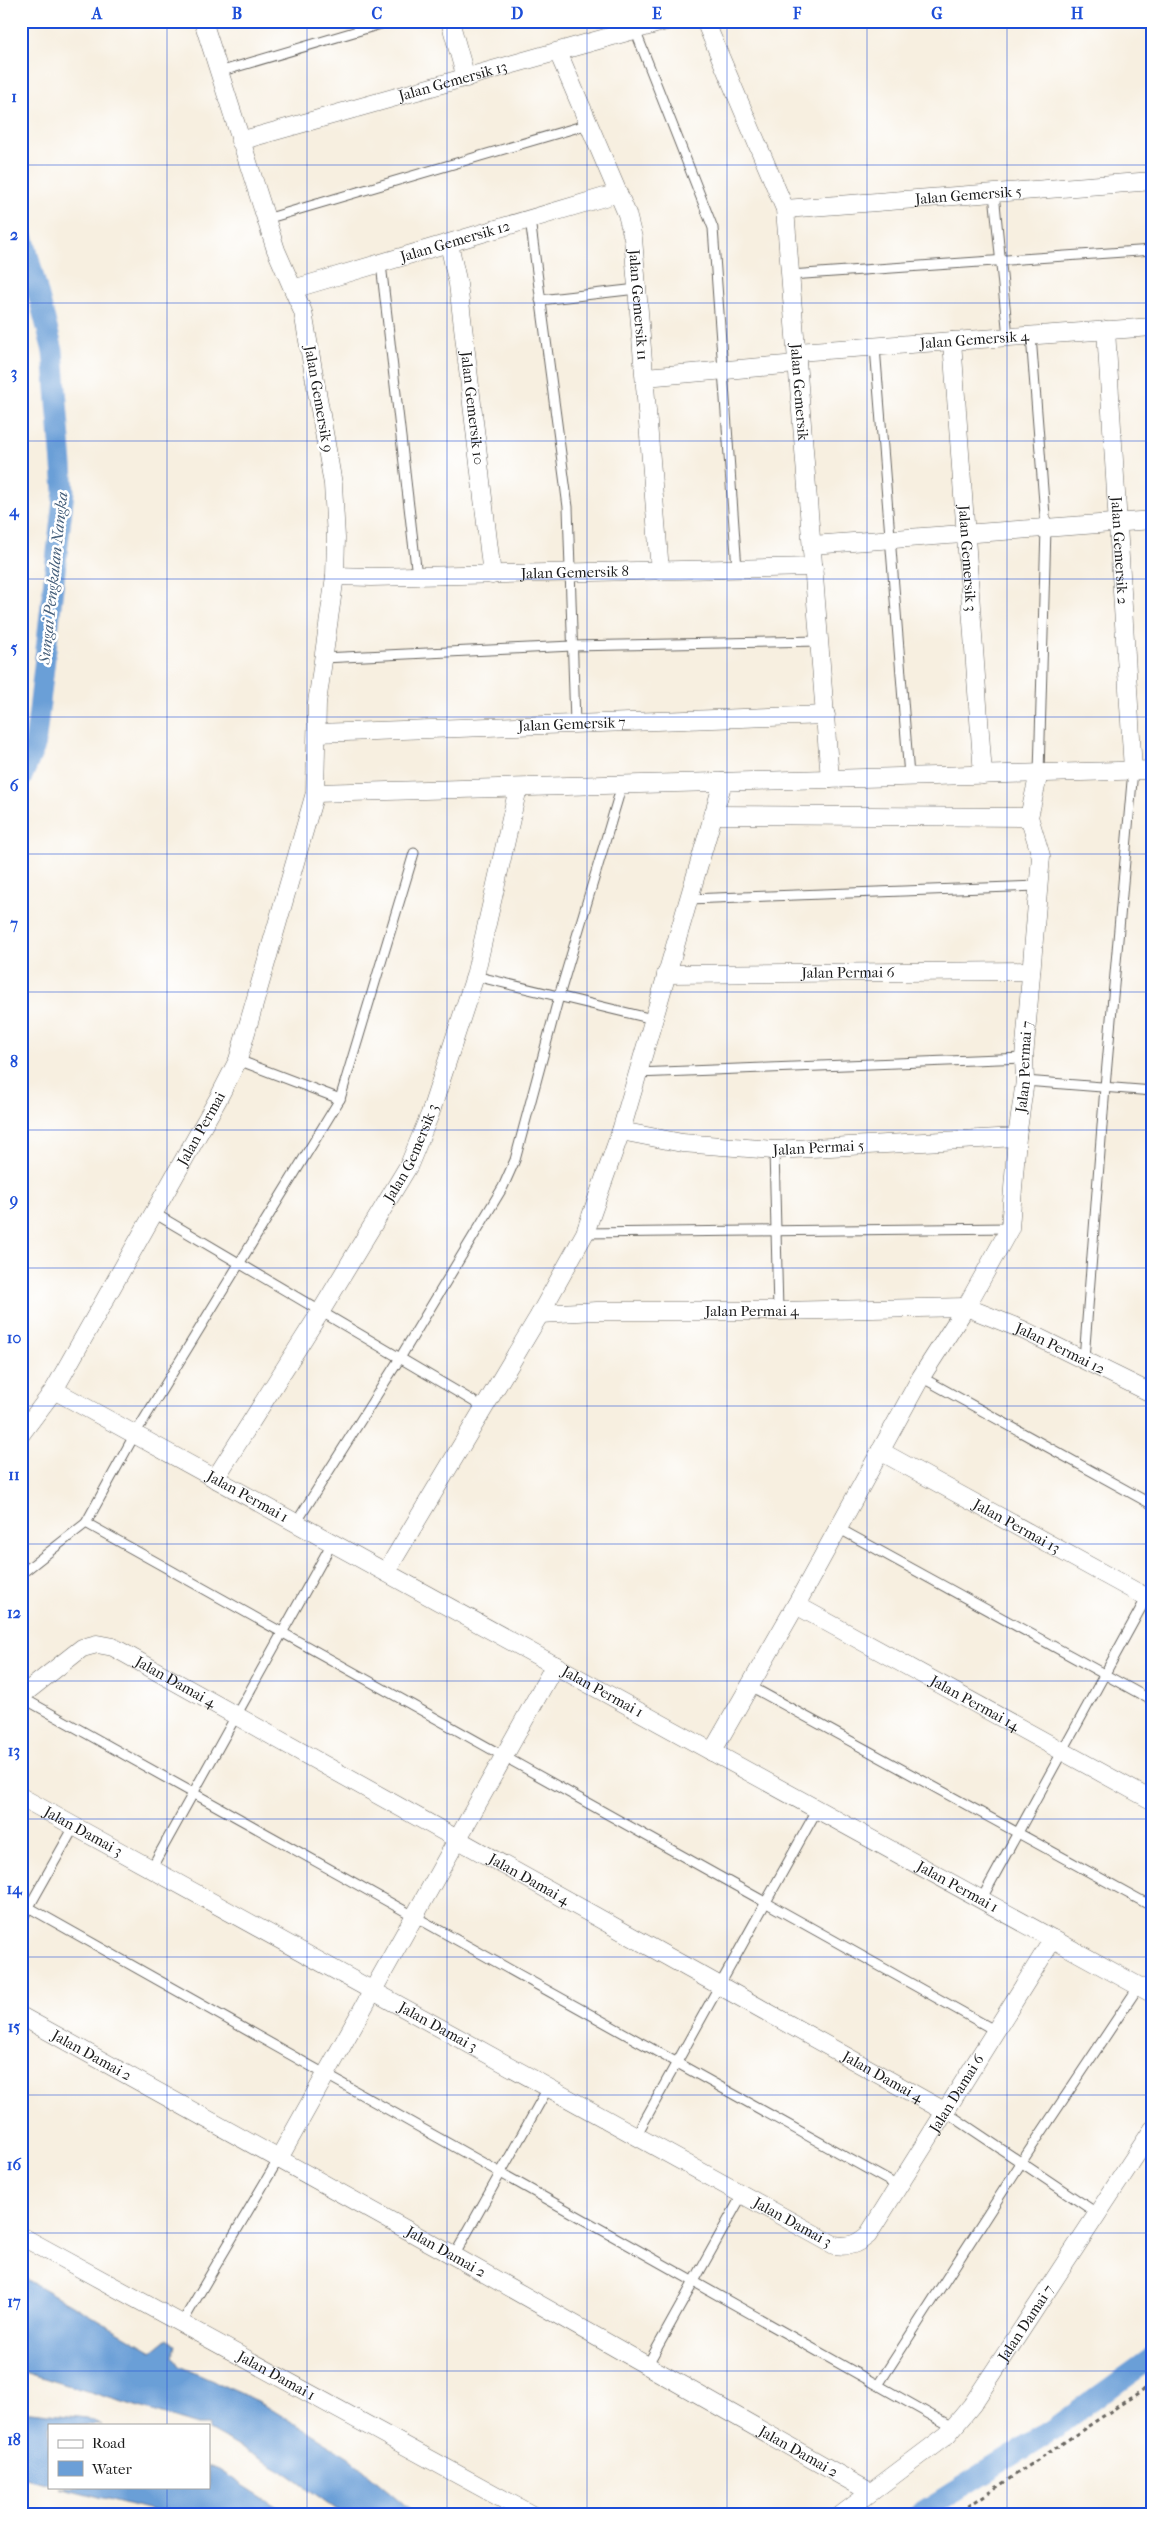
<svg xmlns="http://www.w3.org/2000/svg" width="1174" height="2536" viewBox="0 0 1174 2536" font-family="'IM FELL French Canon',serif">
<rect width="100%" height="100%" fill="#fff"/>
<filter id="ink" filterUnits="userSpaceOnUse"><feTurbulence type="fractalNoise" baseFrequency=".02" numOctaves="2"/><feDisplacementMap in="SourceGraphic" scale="10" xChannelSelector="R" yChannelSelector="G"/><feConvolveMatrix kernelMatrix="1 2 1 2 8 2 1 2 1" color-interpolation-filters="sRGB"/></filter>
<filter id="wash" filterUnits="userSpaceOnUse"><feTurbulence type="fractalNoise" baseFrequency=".0096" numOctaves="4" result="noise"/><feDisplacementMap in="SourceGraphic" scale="20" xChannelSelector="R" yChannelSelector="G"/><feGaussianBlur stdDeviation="1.12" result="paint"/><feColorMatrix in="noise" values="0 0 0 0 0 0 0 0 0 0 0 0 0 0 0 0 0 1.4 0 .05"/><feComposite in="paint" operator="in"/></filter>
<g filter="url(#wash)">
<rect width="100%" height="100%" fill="#f7efe0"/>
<g fill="#6b9fd7" stroke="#445e7a">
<polygon points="21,2276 152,2351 168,2338 176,2345 173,2357 179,2366 258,2401 348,2457 417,2515 344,2515 289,2475 209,2430 209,2425 198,2425 21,2371"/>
<polygon points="21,2411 87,2418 102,2425 49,2425 49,2484 21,2477"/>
<polygon points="209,2466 219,2470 290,2515 172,2515 59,2487 209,2487"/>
</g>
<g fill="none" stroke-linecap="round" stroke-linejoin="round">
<g stroke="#6b9fd7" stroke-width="21">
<polyline points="21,228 53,351 64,491 35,746 21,779"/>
<polyline points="917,2515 1052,2430 1153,2357"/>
</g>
</g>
</g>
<g filter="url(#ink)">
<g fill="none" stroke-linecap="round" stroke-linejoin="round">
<g stroke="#696661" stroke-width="11">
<g id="lane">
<polyline points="635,30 713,228 737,569"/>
<polyline points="219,72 391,21"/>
<polyline points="994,193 1008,337"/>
<polyline points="266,219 589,124"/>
<polyline points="530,219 568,507 575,723"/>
<polyline points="381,264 417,576"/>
<polyline points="790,275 1153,250"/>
<polyline points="540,300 637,289"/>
<polyline points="1031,336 1046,528 1039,773"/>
<polyline points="875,347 909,776"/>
<polyline points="323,658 572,646 820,641"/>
<polyline points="688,899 1038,886"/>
<polyline points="475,976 653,1019"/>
<polyline points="238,1060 340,1099"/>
<polyline points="637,1073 1024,1058"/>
<polyline points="1025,1081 1153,1091"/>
<polyline points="774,1150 778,1311"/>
<polyline points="154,1213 483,1407"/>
<polyline points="585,1233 1010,1228"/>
<polyline points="1084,1359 1105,1087 1133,770"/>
<polyline points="921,1377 1153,1505"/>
<polyline points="86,1523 996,2031"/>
<polyline points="296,1523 400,1358 503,1187 515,1160 559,996 622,785"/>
<polyline points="838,1528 1153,1701"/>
<polyline points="21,1574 86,1523 135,1434 340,1099 414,853"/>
<polyline points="750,1686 1153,1907"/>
<polyline points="21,1697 898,2186"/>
<polyline points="151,1869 332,1543"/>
<polyline points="981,1900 1153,1586"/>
<polyline points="21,1903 954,2428"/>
<polyline points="21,1921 74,1827"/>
<polyline points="946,2112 1098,2214"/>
<polyline points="636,2136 817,1810"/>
<polyline points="454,2256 548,2088"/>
<polyline points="182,2323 278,2160"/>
<polyline points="647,2366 742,2195"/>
<polyline points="878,2385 1021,2163 1139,1986"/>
</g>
</g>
<g stroke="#696661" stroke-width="19">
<g id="street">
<polyline points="450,21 466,78"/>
<path id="s1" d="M705,21l80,188 45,570"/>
<path id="s2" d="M558,52l69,162 6,24 27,333"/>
<path id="s3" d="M240,141l426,-120"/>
<path id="s4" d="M785,209l368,-28"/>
<path id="s5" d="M449,244l9,40 34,291"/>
<path id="s6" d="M293,289l325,-96"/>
<path id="s7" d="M1106,330l27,440"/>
<path id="s8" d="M952,341l31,434"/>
<path id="s9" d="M797,352l356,-25"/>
<polyline points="645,377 797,364"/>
<polyline points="812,545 1153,520"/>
<path id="s10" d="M335,576l36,1 443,-10"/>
<path id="s11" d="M317,733l509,-18"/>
<polyline points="315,793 1153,770"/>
<polyline points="712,815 1029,817"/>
<path id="s12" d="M666,974l365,-3"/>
<path id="s13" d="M621,1131l61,12 92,7 243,-13"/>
<path id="s14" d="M540,1314l57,-3h181l188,-4 55,22 132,65"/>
<path id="s15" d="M54,1390l1099,604"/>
<path id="s16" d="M21,1434l33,-44 164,-291 20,-39 77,-267 2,-90 18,-127 1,-38 -3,-54 -30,-172 -27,-62 -73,-229"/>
<path id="s17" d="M880,1451l273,150"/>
<path id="s18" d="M215,1479l106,-168 88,-146 21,-51 45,-138 43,-188"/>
<polyline points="386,1572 540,1314 585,1233 621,1131 723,782"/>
<path id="s19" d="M796,1605l357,196"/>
<path id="s20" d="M21,1696l61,-48 15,-4 16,3 833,465"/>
<path id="s21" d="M712,1752l84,-147 125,-228 45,-70 44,-79 7,-91 8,-56 -1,-23 17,-202 -12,-39 10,-44"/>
<path id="s22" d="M21,1797l813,448c15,2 22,0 34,-10l185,-296"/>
<path id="s23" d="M21,2016l433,240 416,236"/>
<polyline points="278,2160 555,1665"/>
<path id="s24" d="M21,2236l511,279"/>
<path id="s25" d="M841,2515l106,-80 25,-30 181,-276"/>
</g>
</g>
<polyline stroke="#696661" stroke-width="3" stroke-dasharray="4 4" stroke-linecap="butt" points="955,2515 1153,2383"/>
<use href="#lane" stroke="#fff" stroke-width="9"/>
<use href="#street" stroke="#fff" stroke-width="18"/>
</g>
</g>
<path fill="none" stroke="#1d4ed8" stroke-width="1" stroke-opacity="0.55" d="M167,21v2404M307,21v2494M447,21v2494M587,21v2494M727,21v2494M867,21v2494M1007,21v2494M21,165h1132M21,303h1132M21,441h1132M21,579h1132M21,717h1132M21,854h1132M21,992h1132M21,1130h1132M21,1268h1132M21,1406h1132M21,1544h1132M21,1681h1132M21,1819h1132M21,1957h1132M21,2095h1132M21,2233h1132M21,2371h1132M167,2487v28"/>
<g text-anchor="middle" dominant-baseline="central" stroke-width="5" stroke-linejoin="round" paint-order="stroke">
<g font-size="15" fill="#1c1c1c" stroke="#fff">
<text stroke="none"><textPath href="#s3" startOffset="221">Jalan Gemersik 13</textPath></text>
<text stroke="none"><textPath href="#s4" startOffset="184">Jalan Gemersik 5</textPath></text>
<text stroke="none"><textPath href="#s6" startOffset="169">Jalan Gemersik 12</textPath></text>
<text stroke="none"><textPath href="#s2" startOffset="268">Jalan Gemersik 11</textPath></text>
<text stroke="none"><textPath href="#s9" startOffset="178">Jalan Gemersik 4</textPath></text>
<text stroke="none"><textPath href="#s1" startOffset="388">Jalan Gemersik</textPath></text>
<text transform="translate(319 399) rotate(80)">Jalan Gemersik 9</text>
<text stroke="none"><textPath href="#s5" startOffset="166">Jalan Gemersik 10</textPath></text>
<text stroke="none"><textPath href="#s7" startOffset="221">Jalan Gemersik 2</textPath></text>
<text stroke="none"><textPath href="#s8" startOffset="218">Jalan Gemersik 3</textPath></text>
<text stroke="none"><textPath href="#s10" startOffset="240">Jalan Gemersik 8</textPath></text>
<text stroke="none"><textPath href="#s11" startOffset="255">Jalan Gemersik 7</textPath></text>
<text stroke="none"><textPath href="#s12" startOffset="182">Jalan Permai 6</textPath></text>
<text stroke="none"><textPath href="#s21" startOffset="765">Jalan Permai 7</textPath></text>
<text stroke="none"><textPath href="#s16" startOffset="355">Jalan Permai</textPath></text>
<text stroke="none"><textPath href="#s13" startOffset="199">Jalan Permai 5</textPath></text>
<text stroke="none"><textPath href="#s18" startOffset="381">Jalan Gemersik 3</textPath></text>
<text stroke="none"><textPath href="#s14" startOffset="212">Jalan Permai 4</textPath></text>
<text stroke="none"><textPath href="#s14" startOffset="529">Jalan Permai 12</textPath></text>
<text stroke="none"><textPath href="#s15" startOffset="221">Jalan Permai 1</textPath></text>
<text stroke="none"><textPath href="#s17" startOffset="156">Jalan Permai 13</textPath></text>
<text stroke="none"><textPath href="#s20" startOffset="181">Jalan Damai 4</textPath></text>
<text stroke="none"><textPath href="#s15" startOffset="626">Jalan Permai 1</textPath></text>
<text stroke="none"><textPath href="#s19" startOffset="204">Jalan Permai 14</textPath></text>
<text stroke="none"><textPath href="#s22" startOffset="71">Jalan Damai 3</textPath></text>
<text stroke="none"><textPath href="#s20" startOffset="586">Jalan Damai 4</textPath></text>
<text stroke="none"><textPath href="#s15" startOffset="1031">Jalan Permai 1</textPath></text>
<text stroke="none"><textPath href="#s22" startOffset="476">Jalan Damai 3</textPath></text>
<text stroke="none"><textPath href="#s23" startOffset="81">Jalan Damai 2</textPath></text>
<text stroke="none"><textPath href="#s20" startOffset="991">Jalan Damai 4</textPath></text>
<text stroke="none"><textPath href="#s22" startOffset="1132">Jalan Damai 6</textPath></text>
<text stroke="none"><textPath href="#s22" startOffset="881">Jalan Damai 3</textPath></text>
<text stroke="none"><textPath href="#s23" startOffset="486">Jalan Damai 2</textPath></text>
<text stroke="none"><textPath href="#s25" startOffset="270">Jalan Damai 7</textPath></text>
<text stroke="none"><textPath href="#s24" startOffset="291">Jalan Damai 1</textPath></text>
<text stroke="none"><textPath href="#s23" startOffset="891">Jalan Damai 2</textPath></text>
</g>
<g font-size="16" font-style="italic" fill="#445e7a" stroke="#fff">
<text transform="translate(53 578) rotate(-84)">Sungai Pengkalan Nangka</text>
</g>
</g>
<rect width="1174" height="2536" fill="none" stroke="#fff" stroke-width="55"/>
<rect x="48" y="2424" width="162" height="65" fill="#ffffff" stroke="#a4a4a4"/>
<rect x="58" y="2440" width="25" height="8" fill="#ffffff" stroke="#a4a4a4"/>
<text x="92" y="2448" font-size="15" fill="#1c1c1c">Road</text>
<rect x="58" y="2461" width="25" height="15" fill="#6b9fd7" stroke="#a4a4a4"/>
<text x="92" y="2474" font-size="15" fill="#1c1c1c">Water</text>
<rect x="28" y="28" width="1118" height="2480" fill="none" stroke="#1d4ed8" stroke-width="2"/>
<g font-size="16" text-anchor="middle" font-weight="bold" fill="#1d4ed8">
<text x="97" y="19">A</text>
<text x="237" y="19">B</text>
<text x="377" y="19">C</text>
<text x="517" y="19">D</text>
<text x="657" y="19">E</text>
<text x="797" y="19">F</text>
<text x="937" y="19">G</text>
<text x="1077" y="19">H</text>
<text x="14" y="102">1</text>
<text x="14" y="240">2</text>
<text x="14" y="378">3</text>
<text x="14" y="516">4</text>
<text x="14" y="653">5</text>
<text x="14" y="791">6</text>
<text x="14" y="929">7</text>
<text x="14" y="1067">8</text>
<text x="14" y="1205">9</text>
<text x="14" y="1343">10</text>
<text x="14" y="1480">11</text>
<text x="14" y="1618">12</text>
<text x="14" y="1756">13</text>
<text x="14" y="1894">14</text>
<text x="14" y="2032">15</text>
<text x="14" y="2170">16</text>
<text x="14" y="2307">17</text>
<text x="14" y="2445">18</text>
</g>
</svg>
